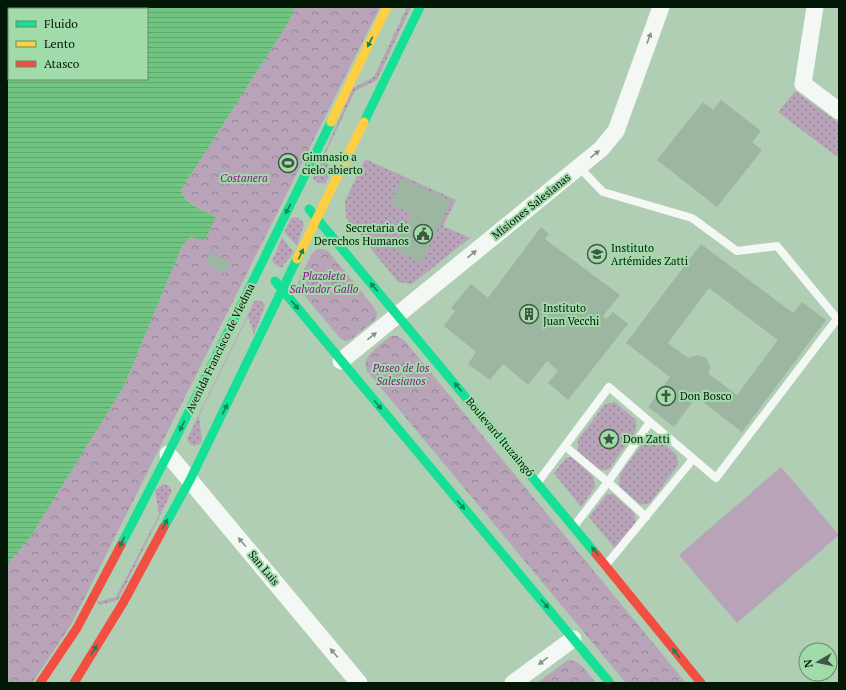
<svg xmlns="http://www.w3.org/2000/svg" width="846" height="690" viewBox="0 0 846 690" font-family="'PT Serif',serif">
<defs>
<pattern id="grass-dots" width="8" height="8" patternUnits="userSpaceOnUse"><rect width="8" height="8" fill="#b8a3b8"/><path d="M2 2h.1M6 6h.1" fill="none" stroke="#938494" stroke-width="1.8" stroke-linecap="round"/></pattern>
<pattern id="forest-crowns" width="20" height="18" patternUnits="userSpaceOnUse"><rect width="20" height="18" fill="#b8a3b8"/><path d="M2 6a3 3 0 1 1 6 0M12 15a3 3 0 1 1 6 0" fill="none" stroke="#938494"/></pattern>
<pattern id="water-rules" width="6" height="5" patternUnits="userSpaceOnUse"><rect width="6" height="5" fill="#6fc581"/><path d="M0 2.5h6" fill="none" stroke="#5ea86e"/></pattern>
</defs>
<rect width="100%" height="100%" fill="#afceb3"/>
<g fill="url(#grass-dots)">
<path d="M407,7h4l-34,73 -22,11 -30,63 6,19 -6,10c-5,1 -8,0 -12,-5l40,-90 21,-11z"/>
<polygon points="795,91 839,123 839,158 778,112"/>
<polygon points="365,159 456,200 443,226 470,238 412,284 398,282 346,218 345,201"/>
<polygon points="296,217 301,220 304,224 297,246 284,232 291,218"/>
<polygon points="282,238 294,252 281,268 276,265 272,261"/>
<polygon points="255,300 261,301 265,305 254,335 248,316 199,416 202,440 200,444 194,446 189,443 187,439"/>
<polygon points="615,402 636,420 636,431 609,469 599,471 578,451 578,440 605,404"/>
<polygon points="656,436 677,455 678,465 650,503 641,505 619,486 620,474 646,439"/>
<polygon points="572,457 593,476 595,487 581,507 554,473 566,458"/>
<polygon points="163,484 169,486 172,491 118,600 100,605 97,602 116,597 159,515 155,490"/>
<polygon points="607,494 613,494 634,513 636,524 616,550 589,517"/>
</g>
<g fill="url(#forest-crowns)">
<path d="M295,7h85l-309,618 -39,58h-25v-118l24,-29 93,-150 58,-140 8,-9 26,-20c-13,-7 -30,-12 -35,-27l107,-167z"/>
<polygon points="317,249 323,249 328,251 374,307 377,314 375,320 350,340 345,341 340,338 303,294 298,282 312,253"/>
<path d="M391,336h6l7,4 282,343h-60l-259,-312c-1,-3 -2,-6 -1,-10 2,-8 18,-20 25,-25z"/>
<path d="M568,660c13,0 20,14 28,23h-59z"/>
</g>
<polygon fill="#b8a3b8" points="781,467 839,535 737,623 679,555"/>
<path fill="url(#water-rules)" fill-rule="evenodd" d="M7,7h288l-7,16 -107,167c4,15 22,20 35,27l-11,23 -15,-3 -8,9 -58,140 -93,150 -24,29zM9,9h138v70h-138z"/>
<g fill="#9db6a1" fill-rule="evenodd">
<polygon points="721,100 761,131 752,142 762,150 717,207 657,160 703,102 713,110"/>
<polygon points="402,178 451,201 422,263 394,249 411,214 390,204"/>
<polygon points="541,227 549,234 545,239 620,295 603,316 606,319 613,312 628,324 568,400 548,383 558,371 547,361 528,385 503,364 490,380 468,364 476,352 444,326 455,311 451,308 471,284 488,298"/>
<path d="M701,244l92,69 9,-11 24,18 -84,112 -46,-35 -22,30 -26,-20 22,-30 -44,-34zM709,288l69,52 -41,55 -28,-21 1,-8 -4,-8 -8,-3 -10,3 -20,-15z"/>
<polygon points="210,252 231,262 225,274 205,263"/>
</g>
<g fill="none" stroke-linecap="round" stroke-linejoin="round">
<g stroke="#f3f8f4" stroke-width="8">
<polyline points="579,167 603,192 692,218 737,251 777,246 839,321"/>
<polyline points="566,447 608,482 646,517"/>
<polyline points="538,482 609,387 716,478 837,319"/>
<polyline points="575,525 608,482 650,422"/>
<polyline points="606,565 693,459"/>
</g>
<g stroke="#f3f8f4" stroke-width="17">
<polyline points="815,7 803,84 839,111"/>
<polyline points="341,361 601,149 616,131 661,7"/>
<polyline points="168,454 359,683"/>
<polyline points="513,683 573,639"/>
</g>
<g stroke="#16e098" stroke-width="9">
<polyline points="364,122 420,7"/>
<polyline points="309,209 596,554"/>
<polyline points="275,281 610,683"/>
<polyline points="164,527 190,480 297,259"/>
<polyline points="121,545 168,454 331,122"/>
</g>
<g stroke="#ffcf43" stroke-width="9">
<polyline points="331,122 387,7"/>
<polyline points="297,259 364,122"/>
</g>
<g stroke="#f24e42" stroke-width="9">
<polyline points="596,554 701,683"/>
<polyline points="40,683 77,628 121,545"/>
<polyline points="74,683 123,603 164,527"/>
</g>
</g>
<defs><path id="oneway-solid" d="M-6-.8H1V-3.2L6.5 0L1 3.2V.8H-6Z"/></defs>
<g fill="#879389">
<use href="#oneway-solid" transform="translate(649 38) rotate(-70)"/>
<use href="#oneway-solid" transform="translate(595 154) rotate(-39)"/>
<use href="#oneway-solid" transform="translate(472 254) rotate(-39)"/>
<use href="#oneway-solid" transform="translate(372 336) rotate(-39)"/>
<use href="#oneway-solid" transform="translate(242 542) rotate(-130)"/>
<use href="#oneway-solid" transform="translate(334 653) rotate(-130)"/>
<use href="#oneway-solid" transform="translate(543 661) rotate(143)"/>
</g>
<g fill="#0d8656">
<use href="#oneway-solid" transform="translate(370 42) rotate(116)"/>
<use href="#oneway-solid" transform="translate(288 209) rotate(117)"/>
<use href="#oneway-solid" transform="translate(301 254) rotate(-65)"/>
<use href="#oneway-solid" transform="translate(374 287) rotate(-130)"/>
<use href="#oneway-solid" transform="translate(295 305) rotate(50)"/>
<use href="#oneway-solid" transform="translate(458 387) rotate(-130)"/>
<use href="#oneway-solid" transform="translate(378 405) rotate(50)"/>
<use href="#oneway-solid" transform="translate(225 409) rotate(-64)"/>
<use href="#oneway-solid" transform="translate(182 426) rotate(116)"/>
<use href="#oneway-solid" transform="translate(461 505) rotate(50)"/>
<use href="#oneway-solid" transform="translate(165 524) rotate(-61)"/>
<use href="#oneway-solid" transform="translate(122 542) rotate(117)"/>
<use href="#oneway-solid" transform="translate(595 551) rotate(-129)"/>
<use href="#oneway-solid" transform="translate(545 604) rotate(50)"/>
<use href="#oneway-solid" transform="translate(94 650) rotate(-59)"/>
<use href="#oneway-solid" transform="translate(676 653) rotate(-129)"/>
</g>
<defs>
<g id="stadium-ring" transform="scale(1)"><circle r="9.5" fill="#a2dbaa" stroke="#3f5743" stroke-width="1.5"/><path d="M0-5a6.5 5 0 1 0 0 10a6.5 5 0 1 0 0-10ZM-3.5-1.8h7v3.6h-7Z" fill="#3f5743"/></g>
<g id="civic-ring" transform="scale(1)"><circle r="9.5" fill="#a2dbaa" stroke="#3f5743" stroke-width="1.5"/><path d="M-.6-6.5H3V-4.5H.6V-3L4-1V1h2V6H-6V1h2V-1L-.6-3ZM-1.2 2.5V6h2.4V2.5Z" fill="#3f5743"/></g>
<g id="school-ring" transform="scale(1)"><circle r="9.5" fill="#a2dbaa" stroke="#3f5743" stroke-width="1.5"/><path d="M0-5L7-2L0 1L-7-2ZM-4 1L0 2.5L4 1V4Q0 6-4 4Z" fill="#3f5743"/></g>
<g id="building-ring" transform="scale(1)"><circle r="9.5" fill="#a2dbaa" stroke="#3f5743" stroke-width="1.5"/><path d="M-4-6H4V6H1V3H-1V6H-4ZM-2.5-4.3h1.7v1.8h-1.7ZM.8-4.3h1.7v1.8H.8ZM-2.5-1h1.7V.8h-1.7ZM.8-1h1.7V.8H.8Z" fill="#3f5743"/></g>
<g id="church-ring" transform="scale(1)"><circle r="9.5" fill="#a2dbaa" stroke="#3f5743" stroke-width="1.5"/><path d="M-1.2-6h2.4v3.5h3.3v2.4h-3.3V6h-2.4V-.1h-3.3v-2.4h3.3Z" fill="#3f5743"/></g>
<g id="sight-ring" transform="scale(1)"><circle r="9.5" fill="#a2dbaa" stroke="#3f5743" stroke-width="1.5"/><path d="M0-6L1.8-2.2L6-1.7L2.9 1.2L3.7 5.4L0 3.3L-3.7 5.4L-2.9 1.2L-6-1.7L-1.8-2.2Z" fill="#3f5743"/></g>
</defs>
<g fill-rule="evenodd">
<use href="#stadium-ring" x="288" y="163"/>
<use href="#civic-ring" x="423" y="234"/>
<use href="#school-ring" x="597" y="254"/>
<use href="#building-ring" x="529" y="314"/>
<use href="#church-ring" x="666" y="396"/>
<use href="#sight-ring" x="609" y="439"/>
</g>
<g text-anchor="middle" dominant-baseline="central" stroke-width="4" stroke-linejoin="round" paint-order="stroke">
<g font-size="11" fill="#031706" stroke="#a2dbaa" text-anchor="start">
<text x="302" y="157">Gimnasio a<tspan x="302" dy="13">cielo abierto</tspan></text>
<text x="409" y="228" text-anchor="end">Secretaria de<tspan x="409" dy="13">Derechos Humanos</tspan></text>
<text x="611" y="248">Instituto<tspan x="611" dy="13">Artémides Zatti</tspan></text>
<text x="543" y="308">Instituto<tspan x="543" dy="13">Juan Vecchi</tspan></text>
<text x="680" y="396">Don Bosco</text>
<text x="623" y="439">Don Zatti</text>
</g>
<g font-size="11" font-style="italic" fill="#881787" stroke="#a2dbaa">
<text x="244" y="178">Costanera</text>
<text x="324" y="276">Plazoleta<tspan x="324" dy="13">Salvador Gallo</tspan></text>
<text x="401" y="368">Paseo de los<tspan x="401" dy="13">Salesianos</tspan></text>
</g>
<g font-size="11" fill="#031706" stroke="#a2dbaa">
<text transform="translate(531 206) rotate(-39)">Misiones Salesianas</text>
<text transform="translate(220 348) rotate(-64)">Avenida Francisco de Viedma</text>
<text transform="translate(500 437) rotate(50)">Boulevard Ituzaingó</text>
<text transform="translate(264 568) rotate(50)">San Luis</text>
</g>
</g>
<rect width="846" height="690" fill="none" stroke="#031706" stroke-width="16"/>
<rect x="8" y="8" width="140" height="72" fill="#a2dbaa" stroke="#628d68"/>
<rect x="16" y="21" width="20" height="6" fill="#16e098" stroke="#628d68"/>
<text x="44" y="28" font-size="12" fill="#031706">Fluido</text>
<rect x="16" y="41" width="20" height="6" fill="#ffcf43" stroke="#628d68"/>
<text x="44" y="48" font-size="12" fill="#031706">Lento</text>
<rect x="16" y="61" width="20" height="6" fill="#f24e42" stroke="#628d68"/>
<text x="44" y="68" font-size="12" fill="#031706">Atasco</text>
<g transform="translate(818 662) rotate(261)"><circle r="19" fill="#a2dbaa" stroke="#628d68"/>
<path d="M0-3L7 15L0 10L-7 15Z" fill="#3f5743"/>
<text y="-6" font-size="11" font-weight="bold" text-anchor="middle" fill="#031706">N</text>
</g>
</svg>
